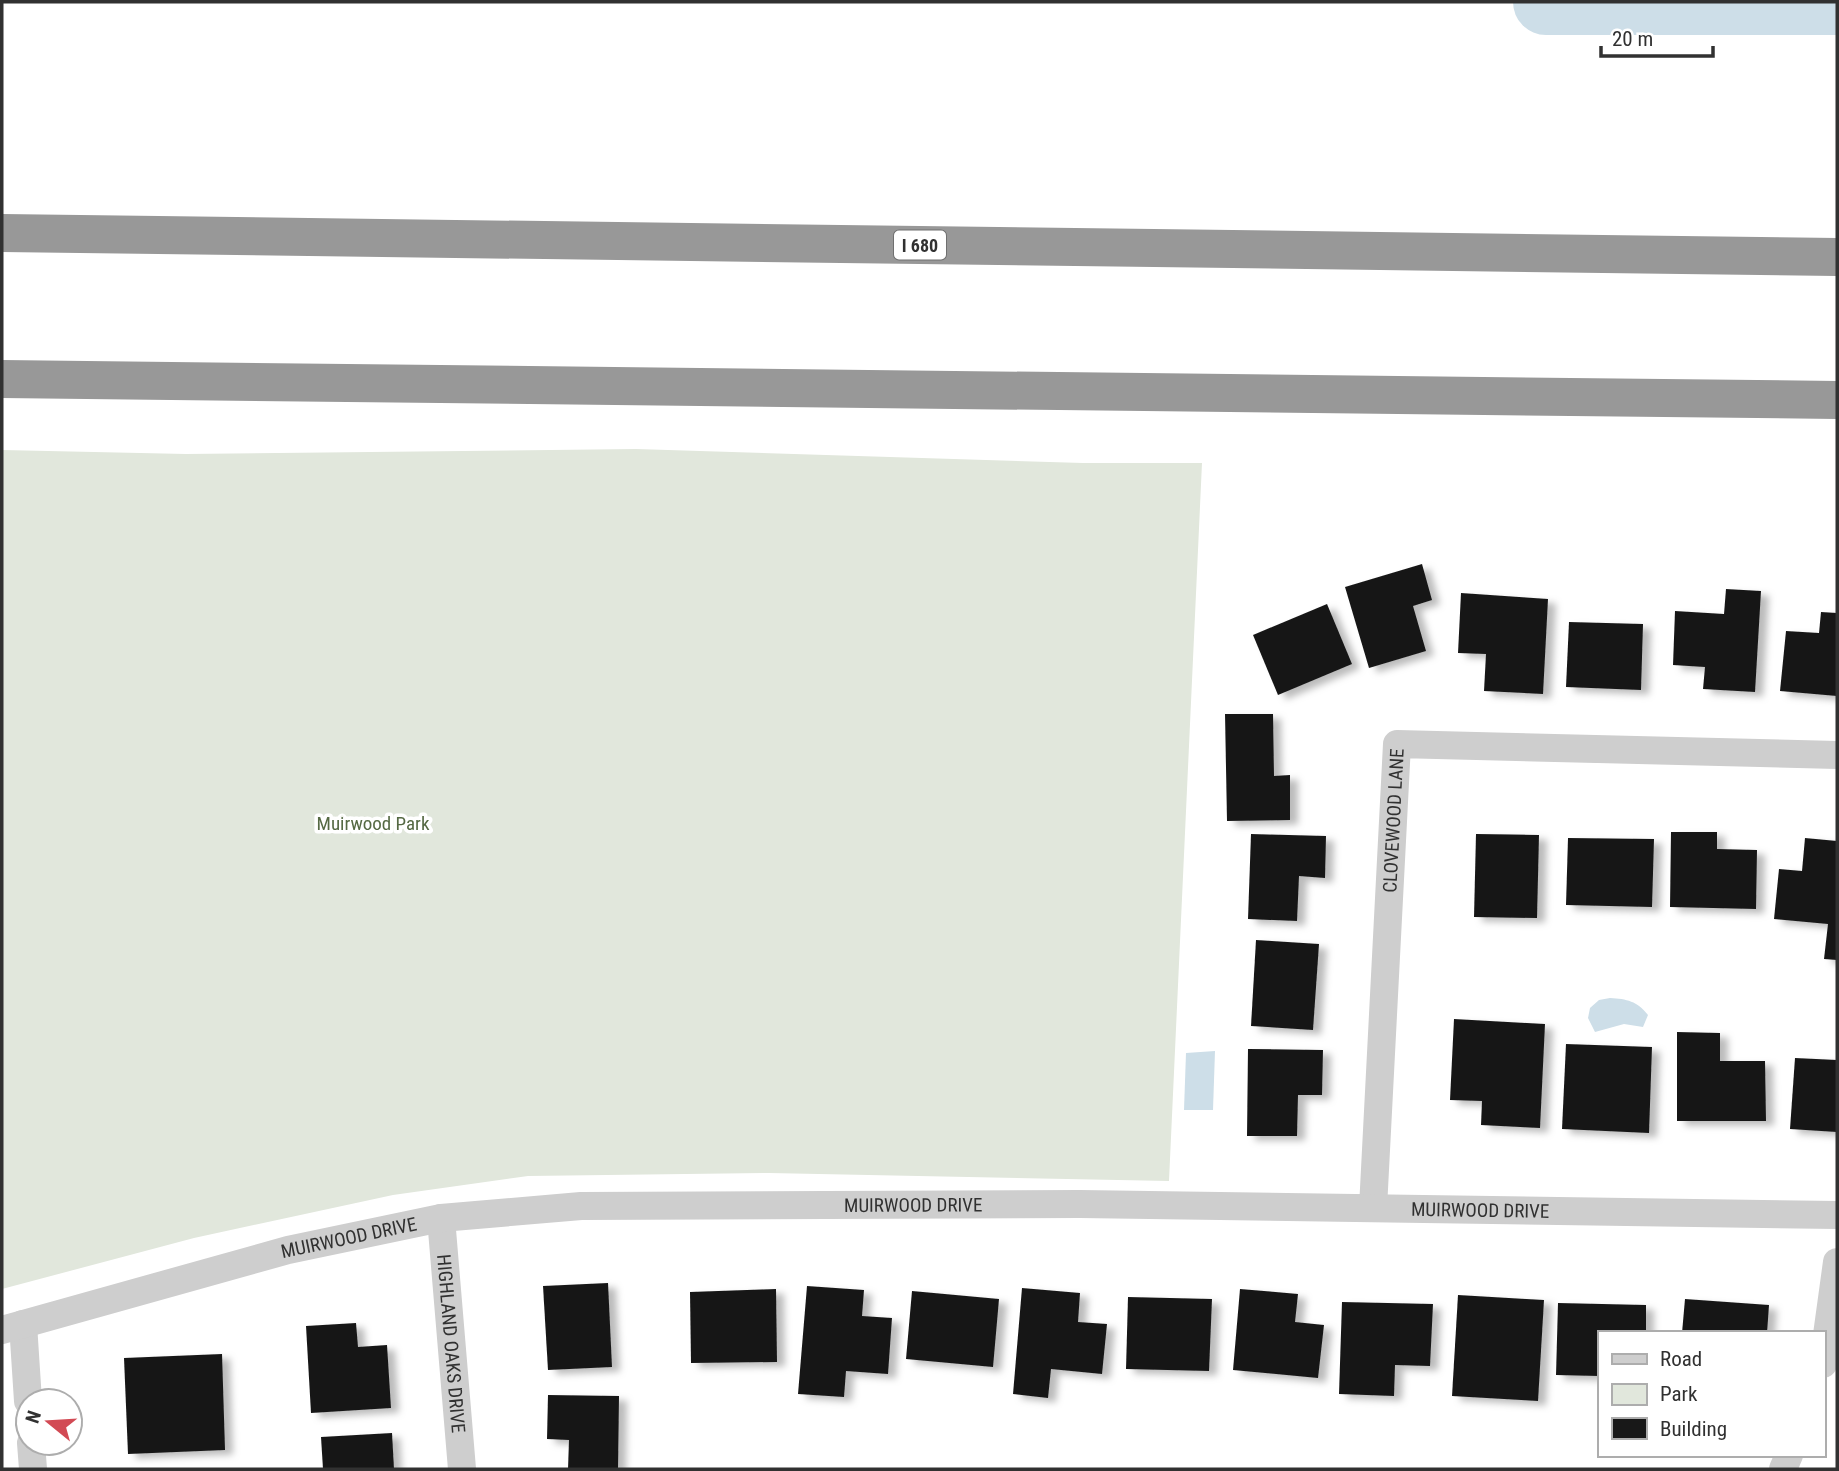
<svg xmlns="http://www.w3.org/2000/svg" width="1839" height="1471" viewBox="0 0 1839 1471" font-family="'Roboto Condensed',sans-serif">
<defs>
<filter id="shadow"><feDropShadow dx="8" dy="4.5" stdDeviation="3.5" flood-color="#0004"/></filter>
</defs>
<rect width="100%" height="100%" fill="#fff"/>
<polygon fill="#e1e7dc" points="636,449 1083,463 1202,463 1169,1181 769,1173 528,1176 393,1195 194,1238 2,1289 2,450 186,454"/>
<g fill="#cddee8">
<path d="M1610,998c17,1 27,3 38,17l-5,12 -19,-3 -29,8 -7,-14 2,-10 9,-8z"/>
<polygon points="1215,1051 1213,1110 1184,1110 1186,1053"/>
</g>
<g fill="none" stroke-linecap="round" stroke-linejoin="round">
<polyline stroke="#cddee8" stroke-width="66" points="1546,2 1837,2"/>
</g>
<g fill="#181818" filter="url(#shadow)">
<polygon points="1422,564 1432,600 1413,606 1426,651 1369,668 1345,587"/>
<polygon points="1726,589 1761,591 1755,692 1703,689 1705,667 1673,665 1675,611 1724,614"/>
<polygon points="1461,593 1548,599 1543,694 1484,691 1486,654 1458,653"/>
<polygon points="1327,604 1352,664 1278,695 1253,635"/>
<polygon points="1821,612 1837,613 1837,696 1780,691 1786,631 1819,633"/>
<polygon points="1569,622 1643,624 1641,690 1566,687"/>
<polygon points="1225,714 1273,714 1274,776 1290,775 1290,820 1227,821"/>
<polygon points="1671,832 1717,832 1717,849 1757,850 1756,909 1670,907"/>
<polygon points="1251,834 1326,836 1325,878 1299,876 1297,921 1248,919"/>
<polygon points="1476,834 1539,835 1537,918 1474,917"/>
<polygon points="1568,838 1654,839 1652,907 1566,905"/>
<polygon points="1805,838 1837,841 1837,960 1824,959 1828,924 1774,919 1779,869 1802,871"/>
<polygon points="1256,940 1319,944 1313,1030 1251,1026"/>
<polygon points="1454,1019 1545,1024 1540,1128 1481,1125 1482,1101 1450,1100"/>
<polygon points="1677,1032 1720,1033 1720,1061 1765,1061 1766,1121 1677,1121"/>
<polygon points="1566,1044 1652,1047 1649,1133 1562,1129"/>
<polygon points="1248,1049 1323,1050 1322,1095 1298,1095 1297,1136 1247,1136"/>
<polygon points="1795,1058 1837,1060 1837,1132 1790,1129"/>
<polygon points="608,1283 612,1367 548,1370 543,1286"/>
<polygon points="807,1286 864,1290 862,1316 892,1318 888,1374 846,1371 844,1397 798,1394"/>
<polygon points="1022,1288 1080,1293 1078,1322 1107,1324 1102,1374 1051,1369 1048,1398 1013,1394"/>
<polygon points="776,1289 777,1362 691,1363 690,1292"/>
<polygon points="1240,1289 1298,1294 1295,1322 1324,1325 1318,1378 1233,1370"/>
<polygon points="912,1291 999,1299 993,1367 906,1359"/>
<polygon points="1458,1295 1544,1300 1538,1401 1452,1396"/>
<polygon points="1128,1297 1212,1299 1209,1371 1126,1369"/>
<polygon points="1685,1299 1769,1305 1767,1333 1682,1333"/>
<polygon points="1342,1302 1433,1304 1430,1366 1395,1365 1394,1396 1339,1394"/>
<polygon points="1558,1303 1646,1305 1646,1333 1599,1333 1599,1376 1556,1375"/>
<polygon points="356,1323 358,1347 387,1345 391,1408 311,1413 306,1326"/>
<polygon points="222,1354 225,1450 128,1454 124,1358"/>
<polygon points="548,1395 619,1396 618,1469 568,1469 569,1440 547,1439"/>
<polygon points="392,1433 394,1469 323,1469 321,1437"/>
</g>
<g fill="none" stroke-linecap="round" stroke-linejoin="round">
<g stroke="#cecece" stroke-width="28">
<path id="s1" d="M1373,1208l24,-464 440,11"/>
<path id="s2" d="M441,1218l21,251"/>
<polyline points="23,1324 28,1401"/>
<path id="s3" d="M2,1330l286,-80 153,-32 140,-12 499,-2 757,11"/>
<polyline points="1823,1364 1837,1262"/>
<polyline points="31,1443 33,1469"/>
<polyline points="1783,1469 1789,1455"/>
</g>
<g stroke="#989898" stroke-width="38">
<polyline points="2,233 1837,257"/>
<polyline points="2,379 1837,400"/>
</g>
</g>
<g text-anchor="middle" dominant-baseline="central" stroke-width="7" stroke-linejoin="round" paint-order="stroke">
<rect fill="#fff" stroke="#6f6f6f" stroke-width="2" x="894" y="230.5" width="52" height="29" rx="5"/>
<g font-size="18" font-weight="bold" fill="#313131">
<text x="920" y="245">I 680</text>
</g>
<g font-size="19" fill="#556943" stroke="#fff">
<text x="373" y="823">Muirwood Park</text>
</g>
<g font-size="19" fill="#313131" stroke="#fff">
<text stroke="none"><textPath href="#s1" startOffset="388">CLOVEWOOD LANE</textPath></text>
<text stroke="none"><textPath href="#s3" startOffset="926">MUIRWOOD DRIVE</textPath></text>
<text stroke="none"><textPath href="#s3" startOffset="1493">MUIRWOOD DRIVE</textPath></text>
<text stroke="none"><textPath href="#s3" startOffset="359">MUIRWOOD DRIVE</textPath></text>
<text stroke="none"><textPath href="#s2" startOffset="126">HIGHLAND OAKS DRIVE</textPath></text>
</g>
</g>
<rect width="1839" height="1471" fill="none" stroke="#313131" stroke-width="7"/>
<rect x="1598" y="1331" width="228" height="126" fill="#ffffff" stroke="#adadad" stroke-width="2"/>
<rect x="1612" y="1354" width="35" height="10" fill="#cecece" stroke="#adadad" stroke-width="2"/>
<text x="1660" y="1366" font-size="21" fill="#313131">Road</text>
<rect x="1612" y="1384" width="35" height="21" fill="#e1e7dc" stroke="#adadad" stroke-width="2"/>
<text x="1660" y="1401" font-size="21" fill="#313131">Park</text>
<rect x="1612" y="1418" width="35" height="21" fill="#181818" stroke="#adadad" stroke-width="2"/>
<text x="1660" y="1436" font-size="21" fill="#313131">Building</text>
<g transform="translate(49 1422) rotate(288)"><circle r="33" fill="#ffffff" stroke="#adadad" stroke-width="2"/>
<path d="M0-5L12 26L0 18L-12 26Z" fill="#d24a54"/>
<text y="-10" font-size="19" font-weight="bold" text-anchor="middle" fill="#313131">N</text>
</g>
<path d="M1601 46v10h112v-10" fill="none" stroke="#313131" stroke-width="3.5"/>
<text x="1612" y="46" font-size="21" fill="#313131" stroke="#ffffff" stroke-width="5" paint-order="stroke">20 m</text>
</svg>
